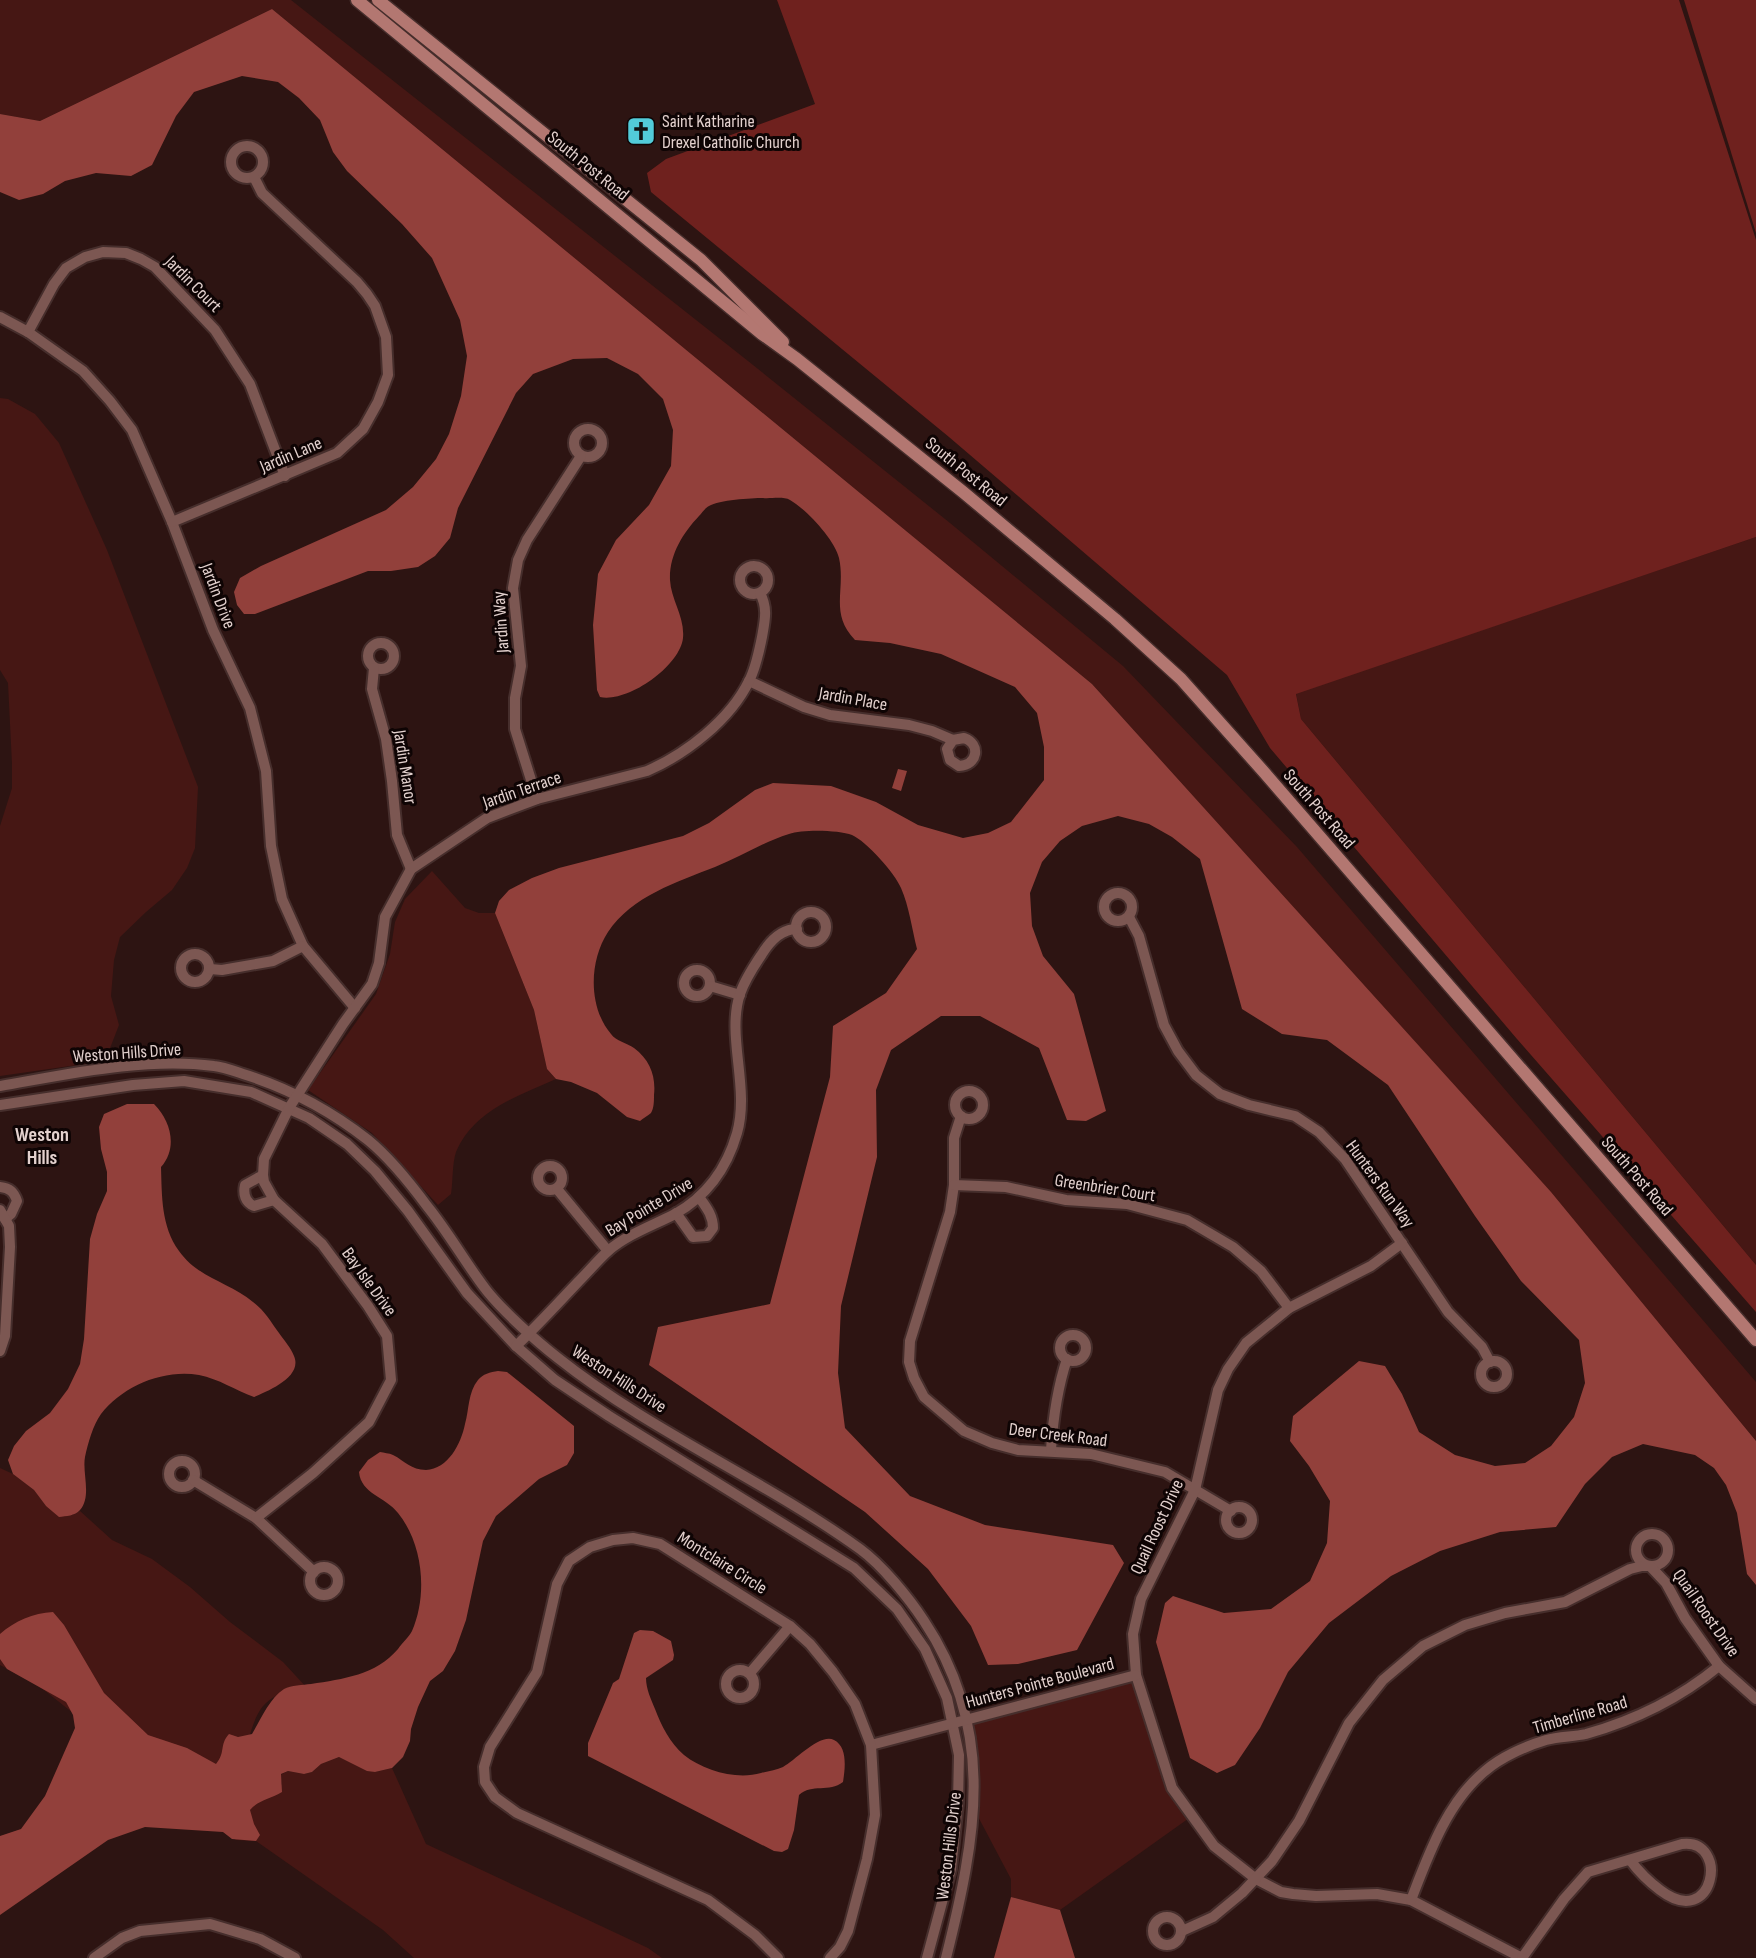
<svg xmlns="http://www.w3.org/2000/svg" width="1756" height="1958" viewBox="0 0 1756 1958" font-family="'Sofia Sans Condensed',sans-serif">
<rect width="100%" height="100%" fill="#2d1412"/>
<g fill="#461714">
<polygon points="0,0 291,0 748,361 950,523 1123,666 1297,847 1756,1382 1756,1441 1554,1196 1092,684 272,9 40,121 0,114"/>
<polygon points="0,398 8,399 35,414 59,443 107,550 198,787 195,848 187,868 172,890 146,912 120,937 114,960 111,996 119,1025 105,1061 0,1076 0,826 12,788 12,764 8,683 0,670"/>
<polygon points="1756,537 1756,1265 1301,719 1296,693"/>
<path d="M432,871l33,37 14,5h16l39,97 13,59 9,10c-38,17 -82,31 -100,73 -4,12 -3,29 -5,42l-13,11 -66,-72 -64,-43 68,-96 14,-40 5,-32 10,-23z"/>
<path d="M0,1468l13,6 21,16 12,16 26,9 8,-4 32,29 40,19 38,28 40,35 53,40 24,26c-45,6 -50,20 -61,61l36,36 -2,-10 8,-4 16,3 8,-2 9,-8 18,-7 36,15 17,-4 34,76 222,104 14,10h-248l-31,-28 -127,-89 -20,-1 -13,-8 -184,-146 -39,-21z"/>
<polygon points="1136,1675 1172,1788 1192,1816 1060,1910 1011,1897 1011,1879 974,1809 966,1720"/>
</g>
<g fill="#6f211e">
<polygon points="777,0 1679,0 1756,240 1756,537 1296,694 1301,719 1756,1265 1756,1312 1517,1039 1270,748 1227,675 949,437 651,192 647,173 666,159 815,104"/>
<polygon points="1684,0 1756,0 1756,233"/>
</g>
<g fill="#92403b">
<path d="M272,9l820,675 459,508 205,249v144l-9,-11 -10,-61 -11,-28 -12,-17 -19,-13 -52,-11 -31,13 -27,27 -29,43 -56,5 -60,19 -49,25 -62,47 -41,49 -28,56 -25,37 -18,8 -27,-15 -34,-116 9,-39 8,-7 51,17 47,-4 39,-28 17,-38 3,-42 -21,-35 -19,-25 3,-25 66,-55 26,5 17,28 17,38 36,23 40,11 30,-3 26,-17 23,-29 11,-34 -6,-43 -58,-59 -46,-65 -87,-131 -61,-45 -45,-6 -40,-25 -42,-150 -28,-22 -23,-13 -31,-8 -36,10 -22,15 -18,21 -12,31 2,33 11,30 31,38 32,117 -20,10 -19,-1 -28,-72 -59,-32h-39l-50,34 -15,40 1,67 -36,149 -3,67 7,55 65,68 75,29 128,20 11,18 -47,87 -59,14 -30,1 -17,-39 -43,-57 -63,-57 -216,-147 9,-38 112,-23 60,-227 3,-51 53,-33 31,-44c-5,-20 -8,-43 -16,-61 -6,-15 -35,-47 -49,-53 -13,-5 -49,-6 -63,-1 -26,8 -49,23 -74,33 -38,15 -83,29 -107,65 -19,29 -20,75 3,102 5,7 16,9 23,14 16,12 22,28 20,47 0,6 0,13 -3,18 -3,3 -8,5 -11,8l-13,-4 -30,-24 -26,-11 -15,-3 -9,-10 -13,-59 -39,-97 4,-12 10,-11 23,-12 27,-10 124,-32 26,-13 46,-33 18,-7 58,3 45,16 42,23 45,13 25,-5 23,-11 33,-42v-33l-7,-34 -22,-26 -74,-33 -51,-11 -35,-3c-26,-27 -9,-50 -16,-82 -4,-18 -33,-49 -49,-58 -7,-4 -20,-1 -27,-2 -12,0 -44,2 -54,8 -4,2 -7,7 -10,10 -16,17 -30,39 -29,64 1,20 15,37 13,58 -3,28 -55,65 -83,59l-3,-7 -4,-65 5,-51 18,-34 33,-35 22,-39 2,-36 -10,-31 -25,-25 -31,-16 -34,1 -40,15 -17,19 -58,115 -8,30 -15,18 -17,11 -27,4h-23l-113,43h-11l-7,-9 -3,-13 6,-14 21,-12 125,-56 27,-23 23,-28 13,-25 12,-38 6,-40 -7,-36 -28,-62 -30,-34 -55,-53 -14,-19 -13,-32 -21,-22 -21,-16 -36,-6 -48,16 -18,24 -24,49 -21,11 -35,-3 -31,8 -22,13 -24,6 -19,-8v-78l40,7z"/>
<polygon points="898,769 907,771 901,791 892,788"/>
<path d="M127,1104h27c17,17 24,44 7,63 1,29 0,59 18,84 19,27 50,31 74,51 11,8 18,20 26,31 5,7 12,15 15,23 9,21 -26,35 -40,41 -19,-7 -35,-18 -55,-22 -36,-6 -76,11 -98,39 -8,11 -13,29 -16,43 -3,16 7,39 -5,53 -5,6 -14,6 -21,7l-13,-11 -12,-16 -21,-16 -5,-14 6,-14 12,-15 24,-18 18,-24 12,-25 4,-25 6,-100 7,-25 10,-23v-19l-6,-23 -2,-22 5,-13z"/>
<path d="M498,1371l9,1 67,54v27l-7,12 -28,14 -43,37 -13,25 -17,79 -11,31 -12,20 -13,10 -12,26 -7,22 -1,12 -7,16 -11,11 -17,4 -8,-1 -28,-14 -18,7 -9,8 -8,2 -16,-3 -7,3 1,18c-11,7 -24,8 -32,18l4,14 6,11 -4,6 -24,-2 -9,-7 -78,-5 -37,13 -108,75v-79l21,-7 24,-33 30,-68 -2,-13 -7,-13 -59,-33 -7,-10v-25c15,-13 33,-21 53,-22l11,13 40,68 44,42 39,13 29,16c10,-12 3,-19 13,-30l9,3 14,-3c9,-15 17,-35 32,-45 7,-4 19,-4 27,-5 32,-5 65,-9 87,-35 4,-6 11,-12 14,-18 16,-37 11,-87 -14,-118 -12,-16 -37,-19 -39,-41l9,-12 12,-8c4,1 9,1 13,3 12,6 18,15 33,15 22,-1 35,-26 39,-46 4,-14 3,-32 13,-44 5,-6 12,-8 20,-9z"/>
<path d="M640,1630l13,1 18,10 3,14 -1,5 -27,18c0,11 5,21 9,31 6,16 15,34 29,46 20,16 53,25 77,18 8,-2 16,-3 22,-6 13,-7 37,-34 51,-27 14,7 11,29 9,42 -14,11 -31,1 -44,13l-5,35 -6,19 -6,3 -8,-1 -186,-95v-13l25,-60 6,-4 15,-46z"/>
<polygon points="1011,1897 1060,1910 1075,1958 994,1958"/>
</g>
<g fill="none" stroke-linecap="round" stroke-linejoin="round">
<g stroke="#462e2c" stroke-width="14">
<g id="street">
<circle cx="247" cy="162" r="16"/>
<polyline points="0,317 28,332 83,371 110,401 132,430 172,522 213,630 250,708 266,771 271,846 282,899 303,946 355,1008"/>
<polyline points="28,332 54,284 66,268 85,257 103,252 126,253 141,259 155,267 215,330 226,347 250,384 285,476"/>
<circle cx="588" cy="443" r="14"/>
<polyline points="172,522 337,453 363,429 378,402 388,375 386,337 375,306 367,294 357,282 262,193 254,177"/>
<circle cx="754" cy="580" r="14"/>
<circle cx="381" cy="656" r="13"/>
<polyline points="374,668 372,689 386,739 392,781 397,835 411,869"/>
<path d="M749,681l55,26 26,8 79,10 23,6 21,9 11,-2c17,6 14,27 -5,28l-9,-6 -3,-11 6,-9"/>
<polyline points="537,799 515,729 515,698 521,666 513,588 518,560 527,540 581,456"/>
<circle cx="1118" cy="907" r="14"/>
<circle cx="811" cy="927" r="15"/>
<polyline points="1129,917 1139,936 1164,1025 1178,1051 1196,1075 1220,1094 1249,1105 1295,1116 1319,1132 1345,1159 1448,1312 1482,1347 1490,1362"/>
<circle cx="195" cy="968" r="14"/>
<polyline points="210,969 222,970 273,961 303,946"/>
<circle cx="697" cy="983" r="13"/>
<polyline points="710,986 740,995"/>
<path d="M0,1086c69,-12 145,-29 214,-20 10,1 20,5 29,8 45,14 88,37 125,66 22,18 42,43 59,66 22,27 39,58 60,85 17,21 49,50 71,67 93,74 205,121 302,191 22,16 49,49 64,72 73,110 52,217 22,337"/>
<circle cx="969" cy="1105" r="14"/>
<polyline points="0,1105 133,1085 184,1081 251,1092 309,1118 347,1144 375,1171 408,1211 467,1293 516,1346 555,1380 609,1416 854,1568 897,1609 925,1649 947,1698 959,1755 958,1803 951,1869 927,1958"/>
<polyline points="961,1116 954,1138 954,1185 950,1212 910,1341 909,1362 914,1378 924,1397 964,1431 992,1443 1018,1450 1091,1454 1165,1472 1231,1511"/>
<circle cx="550" cy="1178" r="12"/>
<path d="M263,1175l-18,10c-2,9 0,17 9,21l20,-6"/>
<polyline points="954,1185 1006,1187 1066,1200 1127,1204 1187,1220 1233,1247 1261,1271 1289,1308"/>
<path d="M0,1187c10,1 14,5 17,14l-6,13 -6,5"/>
<polyline points="557,1189 608,1251"/>
<polyline points="0,1210 9,1226 10,1247 5,1336 0,1351"/>
<path d="M676,1213l17,24 14,-1 6,-8c0,-13 -7,-21 -14,-31"/>
<polyline points="1402,1243 1371,1266 1289,1308 1246,1343 1228,1369 1218,1390 1195,1490 1141,1599 1133,1634 1136,1675 1172,1788 1214,1846 1256,1879 1281,1892 1293,1894 1316,1896 1377,1894 1411,1900 1522,1958"/>
<circle cx="1073" cy="1348" r="13"/>
<path d="M516,1346c22,-21 42,-43 63,-65 10,-10 19,-21 29,-30 20,-17 44,-25 67,-37 32,-18 52,-46 62,-81 13,-46 -11,-97 3,-139 5,-15 14,-28 22,-40 8,-13 19,-25 35,-25"/>
<circle cx="1494" cy="1374" r="13"/>
<path d="M1051,1450c2,-31 6,-61 16,-91"/>
<circle cx="182" cy="1474" r="13"/>
<polyline points="193,1480 256,1518 314,1572"/>
<circle cx="1239" cy="1520" r="13"/>
<path d="M256,1518l57,-45 56,-51 22,-42 -4,-44 -19,-30 -46,-62 -48,-44 -10,-18 -1,-7 1,-16 25,-51 54,-84 29,-40 7,-21 6,-46 26,-48 76,-51 50,-19 110,-28c39,-17 83,-51 102,-90 7,-13 10,-30 13,-44 3,-17 6,-29 -2,-44"/>
<circle cx="1652" cy="1550" r="16"/>
<circle cx="324" cy="1581" r="14"/>
<circle cx="740" cy="1684" r="14"/>
<polyline points="750,1673 790,1626"/>
<polyline points="871,1745 1136,1675"/>
<path d="M1411,1900c17,-44 36,-98 74,-129 16,-14 41,-25 61,-31 13,-4 27,-3 40,-6 50,-14 93,-35 133,-68"/>
<circle cx="1167" cy="1931" r="14"/>
<polyline points="1182,1931 1213,1917 1242,1893 1272,1861 1299,1821 1349,1723 1383,1680 1423,1646 1465,1625 1505,1613 1565,1602 1630,1569 1642,1566 1650,1566 1666,1583 1685,1618 1719,1666 1756,1699"/>
<polyline points="94,1958 122,1938 140,1931 210,1924 260,1939 295,1958"/>
<polyline points="778,1958 755,1935 708,1900 517,1813 495,1797 485,1782 484,1767 490,1747 537,1672 557,1584 569,1561 590,1547 613,1540 633,1538 660,1544 790,1626 810,1644 833,1672 855,1704 871,1745 875,1815 867,1859 848,1931 840,1947 830,1958"/>
<path d="M1522,1958l42,-59 24,-27 94,-28c48,-6 33,88 -22,46 -12,-9 -21,-18 -30,-30"/>
</g>
</g>
<g stroke="#462e2c" stroke-width="15">
<g id="secondary">
<polyline points="357,0 762,334 797,359 963,492 1115,619 1181,679 1263,771 1756,1340"/>
<polyline points="378,0 701,260 783,342"/>
</g>
</g>
<use href="#street" stroke="#7c5752" stroke-width="10"/>
<use href="#secondary" stroke="#b37771" stroke-width="12"/>
</g>
<defs>
<g id="church-square" transform="scale(1.5)"><rect x="-9" y="-9" width="18" height="18" rx="4" fill="#52cbd9" stroke="#0e0404"/><path d="M-1.2-6h2.4v3.5h3.3v2.4h-3.3V6h-2.4V-.1h-3.3v-2.4h3.3Z" fill="#111"/></g>
</defs>
<g fill-rule="evenodd">
<use href="#church-square" x="641" y="131"/>
</g>
<g text-anchor="middle" dominant-baseline="central" stroke-width="6" stroke-linejoin="round" paint-order="stroke">
<g font-size="18" fill="#e3d1ce" stroke="#0e0404" text-anchor="start">
<text x="662" y="121">Saint Katharine<tspan x="662" dy="21">Drexel Catholic Church</tspan></text>
</g>
<g font-size="18" fill="#e3d1ce" stroke="#0e0404">
<text transform="translate(588 166) rotate(39)">South Post Road</text>
<text transform="translate(193 284) rotate(45)">Jardin Court</text>
<text transform="translate(291 455) rotate(-23)">Jardin Lane</text>
<text transform="translate(966 472) rotate(39)">South Post Road</text>
<text transform="translate(218 596) rotate(69)">Jardin Drive</text>
<text transform="translate(501 622) rotate(-94)">Jardin Way</text>
<text transform="translate(853 699) rotate(10)">Jardin Place</text>
<text transform="translate(405 767) rotate(81)">Jardin Manor</text>
<text transform="translate(522 790) rotate(-19)">Jardin Terrace</text>
<text transform="translate(1319 809) rotate(49)">South Post Road</text>
<text transform="translate(127 1053) rotate(-4)">Weston Hills Drive</text>
<text transform="translate(1637 1176) rotate(49)">South Post Road</text>
<text transform="translate(1380 1184) rotate(54)">Hunters Run Way</text>
<text transform="translate(1105 1188) rotate(9)">Greenbrier Court</text>
<text transform="translate(649 1207) rotate(-31)">Bay Pointe Drive</text>
<text transform="translate(369 1282) rotate(54)">Bay Isle Drive</text>
<text transform="translate(619 1379) rotate(33)">Weston Hills Drive</text>
<text transform="translate(1058 1435) rotate(7)">Deer Creek Road</text>
<text transform="translate(1157 1527) rotate(-65)">Quail Roost Drive</text>
<text transform="translate(722 1563) rotate(32)">Montclaire Circle</text>
<text transform="translate(1706 1613) rotate(55)">Quail Roost Drive</text>
<text transform="translate(1040 1683) rotate(-15)">Hunters Pointe Boulevard</text>
<text transform="translate(1580 1715) rotate(-16)">Timberline Road</text>
<text transform="translate(949 1846) rotate(-83)">Weston Hills Drive</text>
</g>
<g font-size="20" font-weight="bold" fill="#e3d1ce" stroke="#0e0404">
<text x="42" y="1135">Weston<tspan x="42" dy="23">Hills</tspan></text>
</g>
</g>
</svg>
